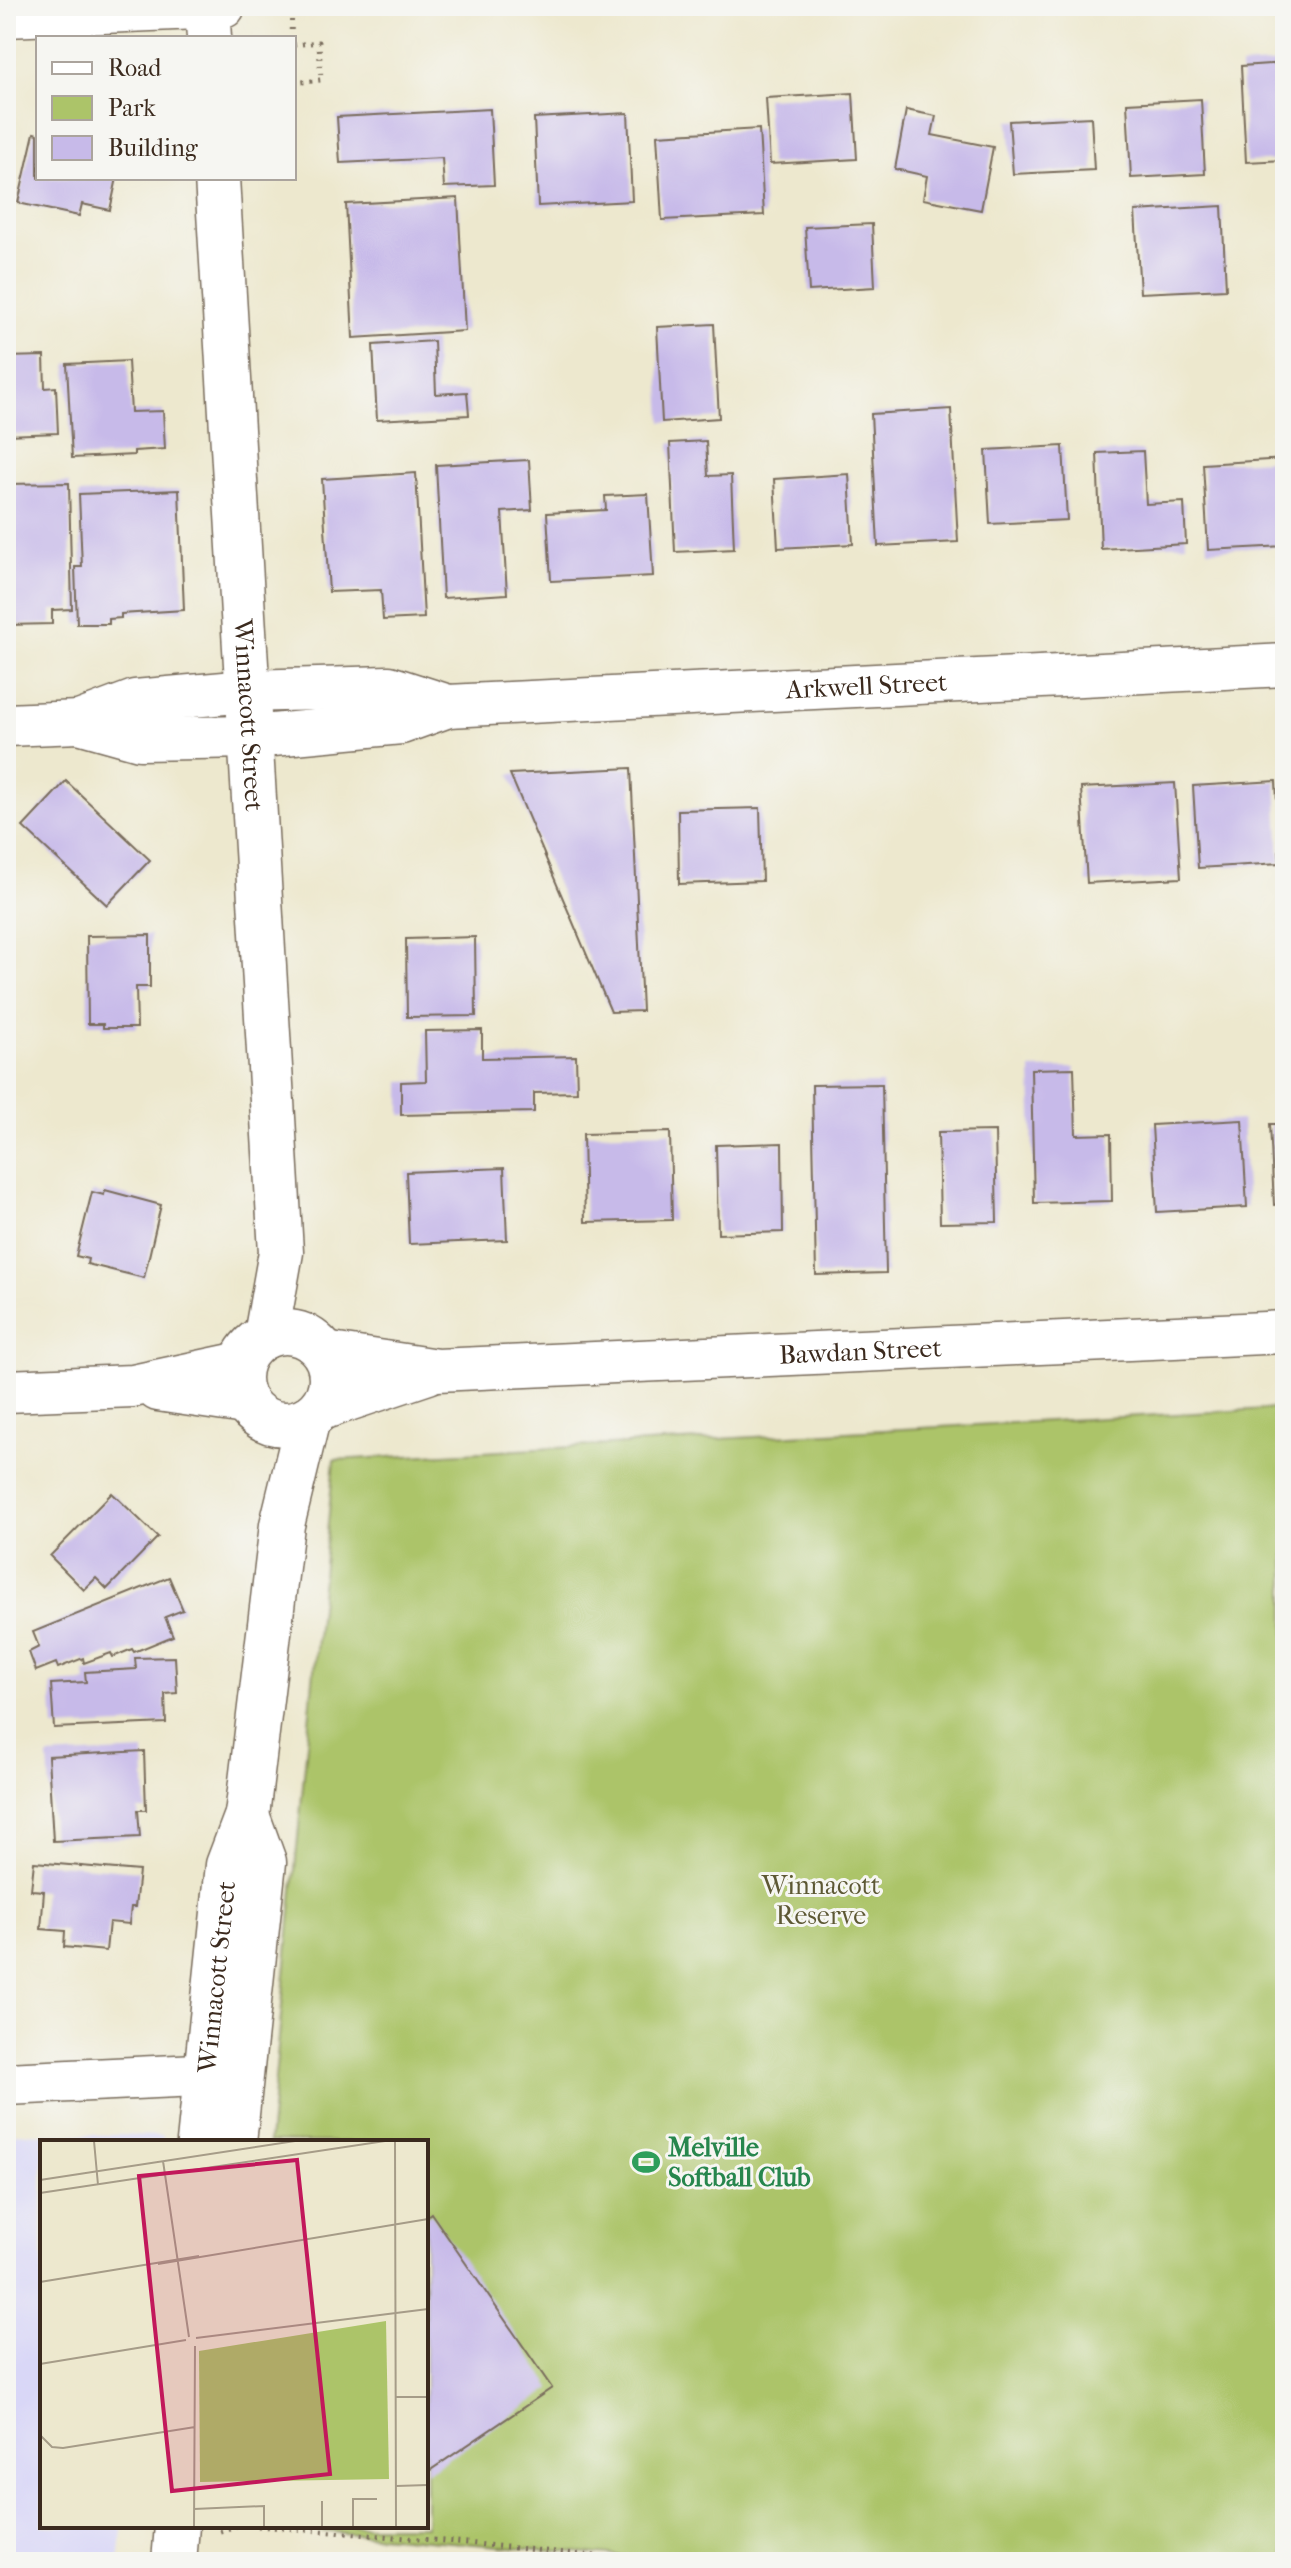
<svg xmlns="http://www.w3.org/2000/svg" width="1291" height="2568" viewBox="0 0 1291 2568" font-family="'IM FELL French Canon',serif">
<rect width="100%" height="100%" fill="#f6f6f2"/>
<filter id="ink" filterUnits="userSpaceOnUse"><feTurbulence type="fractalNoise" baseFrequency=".0125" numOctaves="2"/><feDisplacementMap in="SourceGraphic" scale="16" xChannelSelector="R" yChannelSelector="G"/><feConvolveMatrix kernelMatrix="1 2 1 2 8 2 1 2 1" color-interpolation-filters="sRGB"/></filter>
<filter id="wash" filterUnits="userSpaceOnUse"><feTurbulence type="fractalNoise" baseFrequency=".006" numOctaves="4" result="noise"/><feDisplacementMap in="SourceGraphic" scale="32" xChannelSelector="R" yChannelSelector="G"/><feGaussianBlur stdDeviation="1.8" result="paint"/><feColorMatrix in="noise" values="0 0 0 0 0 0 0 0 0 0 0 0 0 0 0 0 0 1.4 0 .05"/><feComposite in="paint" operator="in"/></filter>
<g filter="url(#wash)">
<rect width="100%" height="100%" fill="#ede8ce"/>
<polygon fill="#d9d7f7" points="6,2133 163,2136 163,2142 42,2142 42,2526 123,2526 119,2562 6,2562"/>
<polygon fill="#acc469" stroke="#747744" stroke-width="2" points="1285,1408 1285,2562 694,2562 258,2526 426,2526 426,2142 269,2142 334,1460"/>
<g id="blocks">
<g fill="#c7bae9">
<polygon points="1285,63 1285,160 1246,162 1241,66"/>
<polygon points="853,93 857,159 770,164 766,98"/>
<polygon points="1201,99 1205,174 1131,178 1127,103"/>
<polygon points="490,109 494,185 444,187 442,158 340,163 337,117"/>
<polygon points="906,110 936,116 932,135 993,147 981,210 923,199 927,176 895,169"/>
<polygon points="628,113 632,201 538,206 534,118"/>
<polygon points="1091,117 1094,170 1013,174 1009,121"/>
<polygon points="759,129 764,215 662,220 657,135"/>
<polygon points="34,133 38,134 38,178 117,178 110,210 82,204 79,216 18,203"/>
<polygon points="458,198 465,331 353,338 346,204"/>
<polygon points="1222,206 1226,289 1140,293 1135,211"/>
<polygon points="872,224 875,287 809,291 805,227"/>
<polygon points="714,324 719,418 662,422 657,327"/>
<polygon points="434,341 436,394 467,392 469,415 377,420 373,345"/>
<polygon points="44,356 45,388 56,387 58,433 6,435 6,357"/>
<polygon points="128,361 131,412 163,411 165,449 134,451 134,455 72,458 67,364"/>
<polygon points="951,409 958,542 878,546 871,414"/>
<polygon points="706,441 708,476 731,475 734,549 675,552 670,443"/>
<polygon points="1063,446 1067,520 990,524 986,450"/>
<polygon points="1143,451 1146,504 1184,502 1186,544 1101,549 1097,453"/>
<polygon points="1285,459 1285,546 1208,550 1203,464"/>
<polygon points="529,460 532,510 502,512 507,594 443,598 436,465"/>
<polygon points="416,473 424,618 383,620 381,590 329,592 322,479"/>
<polygon points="849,474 853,544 778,548 774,479"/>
<polygon points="69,483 72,609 52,610 52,624 7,625 6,484"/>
<polygon points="179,490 184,610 121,614 121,618 109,619 109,624 77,624 75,567 82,567 79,494"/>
<polygon points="648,494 653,576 551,581 547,513 606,510 605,496"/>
<polygon points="631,768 642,1011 611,1012 510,774"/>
<polygon points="66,781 150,860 107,905 23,827"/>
<polygon points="1276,781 1280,863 1198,868 1193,786"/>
<polygon points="1175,783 1181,878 1087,883 1081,788"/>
<polygon points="760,808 762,881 679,884 678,810"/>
<polygon points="150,935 150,987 136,987 137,1028 103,1028 103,1024 88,1024 87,936"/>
<polygon points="475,937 476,1016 407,1017 406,939"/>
<polygon points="482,1030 482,1058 576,1056 577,1092 534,1093 534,1112 401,1115 401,1082 426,1081 425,1031"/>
<polygon points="1074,1068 1076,1135 1111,1134 1112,1201 1034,1203 1031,1069"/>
<polygon points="882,1084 886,1273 816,1275 812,1085"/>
<polygon points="1242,1120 1247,1207 1157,1212 1152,1125"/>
<polygon points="1270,1124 1285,1124 1285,1204 1274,1205"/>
<polygon points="995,1131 997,1222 940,1223 938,1132"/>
<polygon points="670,1132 672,1220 585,1222 583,1134"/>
<polygon points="782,1143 783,1232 718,1234 716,1145"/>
<polygon points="504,1168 507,1240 409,1244 406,1172"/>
<polygon points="105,1190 161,1205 144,1278 87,1264 88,1259 76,1256 92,1192 104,1195"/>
<polygon points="112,1493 158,1537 107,1589 96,1578 84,1590 50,1556"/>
<polygon points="169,1577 183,1610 165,1617 173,1636 134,1652 132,1649 113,1657 111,1653 84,1663 83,1658 58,1668 56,1663 36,1671 29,1652 39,1647 33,1632"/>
<polygon points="175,1657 177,1693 165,1694 166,1723 54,1728 51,1684 86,1682 85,1672 136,1669 135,1658"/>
<polygon points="144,1751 146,1810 138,1810 140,1837 53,1841 48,1756"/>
<polygon points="34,1862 139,1871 135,1907 131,1907 129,1924 109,1922 106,1951 64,1947 65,1931 41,1929 44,1891 31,1890"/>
<polygon points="431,2213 552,2388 426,2473 426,2217"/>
</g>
</g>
</g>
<g filter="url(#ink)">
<use href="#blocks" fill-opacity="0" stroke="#796c5c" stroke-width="2"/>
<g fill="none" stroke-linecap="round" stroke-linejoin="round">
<g stroke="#796c5c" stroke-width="45">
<g id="minor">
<path id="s1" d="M79,722l61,17 111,-2 150,-14 47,-17 837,-41"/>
<polyline points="6,725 79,722 135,701 247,691 389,687 448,706"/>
<path id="s2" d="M324,1353l113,17 848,-38"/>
<polyline points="158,1390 245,1403"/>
<polyline points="6,1391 133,1386 241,1363"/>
<polyline points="318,1410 428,1373"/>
<polyline points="6,2084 241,2073"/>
</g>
</g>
<g stroke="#796c5c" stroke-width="47">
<g id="tertiary">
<polyline points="207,6 209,38"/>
<path id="s3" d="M217,178l64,1074 -15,84"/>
<circle cx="285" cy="1378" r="46"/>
<path id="s4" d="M199,2142l29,-277 19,-50 35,-290 26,-107"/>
<polyline points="234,2142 264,1862 247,1815"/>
<polyline points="174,2562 177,2526"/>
</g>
</g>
<g stroke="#796c5c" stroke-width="47">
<polyline id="trunk" points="6,15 223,6"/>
</g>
<g stroke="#796c5c" stroke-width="5" stroke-dasharray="2 6" stroke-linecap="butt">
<polyline points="291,38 292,6"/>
<polyline points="294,45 319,42 321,80 294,83"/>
<polyline points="258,2526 457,2542 654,2562"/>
<polyline points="220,2531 236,2526"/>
</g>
<use href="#minor" stroke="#fff" stroke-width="42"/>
<use href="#tertiary" stroke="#fff" stroke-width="44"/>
<use href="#trunk" stroke="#fff" stroke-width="44"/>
</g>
</g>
<defs>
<g id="stadium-bare" transform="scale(2.16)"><path d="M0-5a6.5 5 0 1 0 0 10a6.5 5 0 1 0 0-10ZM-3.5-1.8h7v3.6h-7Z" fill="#2e9e5b" stroke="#f6f6f2" stroke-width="2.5" paint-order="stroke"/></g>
</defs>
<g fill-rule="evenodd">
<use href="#stadium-bare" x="646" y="2162"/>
</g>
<g text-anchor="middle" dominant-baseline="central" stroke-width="6" stroke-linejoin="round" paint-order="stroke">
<g font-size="26" fill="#3b2a1e" stroke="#f6f6f2">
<text stroke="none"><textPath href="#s1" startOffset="794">Arkwell Street</textPath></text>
<text stroke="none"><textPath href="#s3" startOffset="538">Winnacott Street</textPath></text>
<text stroke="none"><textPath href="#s2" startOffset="538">Bawdan Street</textPath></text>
<text stroke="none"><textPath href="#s4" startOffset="166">Winnacott Street</textPath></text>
</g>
<g font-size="26" fill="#5d5834" stroke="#f6f6f2">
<text x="821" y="1885">Winnacott<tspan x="821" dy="30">Reserve</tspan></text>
</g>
<g font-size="26" font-weight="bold" fill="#27864d" stroke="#f6f6f2" text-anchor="start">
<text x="668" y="2147">Melville<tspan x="668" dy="30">Softball Club</tspan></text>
</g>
</g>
<g transform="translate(40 2140)">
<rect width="388" height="388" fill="#ede8ce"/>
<path d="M346,181l3,158 -189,3 -1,-131z" fill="#acc469"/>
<path fill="none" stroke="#a69c88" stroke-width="2" d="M54,1l4,44M355,1l1,386M123,21l26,176M0,40l255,-39M0,53l345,-52M118,124l270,-45M0,142l159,-26M156,198l232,-29M0,224l146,-24M356,257h32M0,295l12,12 11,1 132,-21M356,346l32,-1M282,361v26M154,369l70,-3v21M154,387l1,-181M313,387v-28h24"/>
<path fill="#c2185b" fill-opacity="0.15" stroke="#c2185b" stroke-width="4" d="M257,20l33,314 -158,17 -33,-315z"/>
<rect width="388" height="388" fill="none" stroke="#3b2a1e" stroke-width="4"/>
</g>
<rect width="1291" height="2568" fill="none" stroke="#f6f6f2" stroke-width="32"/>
<rect x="36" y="36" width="260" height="144" fill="#f6f6f2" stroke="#aba49d" stroke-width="2"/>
<rect x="52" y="62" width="40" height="12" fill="#ffffff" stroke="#aba49d" stroke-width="2"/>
<text x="108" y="76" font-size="24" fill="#3b2a1e">Road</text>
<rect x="52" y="96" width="40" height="24" fill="#acc469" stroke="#aba49d" stroke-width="2"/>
<text x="108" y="116" font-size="24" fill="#3b2a1e">Park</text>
<rect x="52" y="136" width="40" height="24" fill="#c7bae9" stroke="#aba49d" stroke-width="2"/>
<text x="108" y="156" font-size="24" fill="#3b2a1e">Building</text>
</svg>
